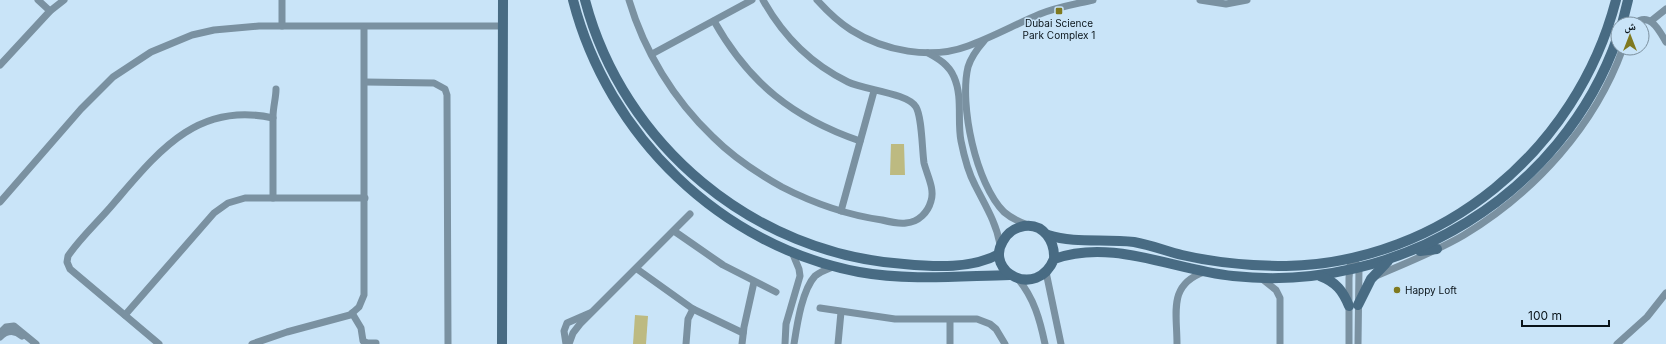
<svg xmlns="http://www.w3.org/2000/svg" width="1666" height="344" viewBox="0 0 1666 344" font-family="Inter,'Noto Naskh Arabic',sans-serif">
<rect width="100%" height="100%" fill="#c9e4f8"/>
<g fill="#bdba81">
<polygon points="891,144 904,144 905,175 890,175"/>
<polygon points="635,315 648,316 646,344 633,344"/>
</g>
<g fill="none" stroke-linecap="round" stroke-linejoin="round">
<g stroke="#7a91a1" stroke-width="7">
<polyline points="38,0 50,11"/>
<path d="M629,0c15,51 45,100 84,137 20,20 44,36 69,50 31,16 65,28 100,33 8,2 17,4 24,3 13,-1 22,-11 25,-22 4,-12 -4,-26 -7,-38 -2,-14 -2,-46 -8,-56 -8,-14 -51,-17 -68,-25 -37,-18 -65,-46 -85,-82"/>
<path d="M817,0c10,11 21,22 34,30 33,21 80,30 117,16 25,-9 48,-22 72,-32 17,-7 36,-10 53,-14"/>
<polyline points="1200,0 1226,4 1247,0"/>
<path d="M714,21c35,62 79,97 146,120"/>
<polyline points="1651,21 1666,9"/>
<path d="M1634,24c16,-13 25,6 32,18"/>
<polyline points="282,26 282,0"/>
<path d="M984,41c-7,8 -13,16 -16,26 -9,38 8,117 36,145 7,6 15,10 24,13"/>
<path d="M928,53c11,6 21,12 26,24 9,20 3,44 7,64 3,15 7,31 14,44 10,20 21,37 25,59"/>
<polyline points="652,54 752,0"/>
<polyline points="0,65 50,11 64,0"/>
<polyline points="365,82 434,83 445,89 447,95 448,344"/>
<path d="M273,198c0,-27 0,-54 0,-81 0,-10 3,-19 3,-28"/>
<polyline points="0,202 81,109 113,77 151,52 192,35 214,30 259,26 503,26"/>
<polyline points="841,211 874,91"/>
<polyline points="674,231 723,265 776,292"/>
<polyline points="1348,259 1356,263 1359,268 1358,344"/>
<polyline points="637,269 693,309 743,333"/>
<polyline points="1046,272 1061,344"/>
<path d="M1376,276c30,-13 61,-25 88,-41 71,-43 131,-109 159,-187"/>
<polyline points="1261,278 1276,290 1280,298 1280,344"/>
<path d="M1018,279c16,19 22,41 27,65"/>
<polyline points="820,308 895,319 977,319 990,324 996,329 1005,344"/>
<polyline points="352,313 361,328 363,341 367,343 376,343"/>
<polyline points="125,315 214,213 228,203 245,198 365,198"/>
<polyline points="0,333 6,327 14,326 36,344"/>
<path d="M0,337c7,-7 15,-7 22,-1"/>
<path d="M159,344l-89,-75 -3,-7 1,-6c13,-19 31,-35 46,-53 44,-51 83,-102 159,-85"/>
<polyline points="252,344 287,332 350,315 359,307 364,295 364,27"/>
<polyline points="566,344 564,331 567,323 590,313"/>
<polyline points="569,344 573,333 580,324 690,214"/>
<polyline points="686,344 688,319 693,309"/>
<polyline points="742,344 744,327 754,282"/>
<polyline points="785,344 786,324 800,276 799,269 792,252"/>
<path d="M794,344c3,-19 8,-54 21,-68 6,-5 13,-7 20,-10"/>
<polyline points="838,344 841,312"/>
<polyline points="950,344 950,320"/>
<path d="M1177,344c0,-32 -9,-59 27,-72"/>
<polyline points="1349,344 1349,278 1350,266"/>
<polyline points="1617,344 1647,317 1666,293"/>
</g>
<g stroke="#486b83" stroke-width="10">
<path d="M573,0c35,136 148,246 286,272 50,9 101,4 151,3"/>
<path d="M585,0c38,145 169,254 319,264 31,3 68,5 95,-10"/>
<polyline points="1622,24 1628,0"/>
<path d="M1048,235c28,9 57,3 86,7 17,3 32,9 48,13 34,8 69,11 104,11 156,-3 291,-116 330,-266"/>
<polyline points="1420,251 1437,249"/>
<path d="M1054,259c1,-17 -10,-36 -30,-33 -10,2 -16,6 -21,15 -19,31 34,59 51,18 59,-21 119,11 179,17 165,18 330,-81 385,-240"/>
<path d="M1320,276c16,6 23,15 29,30"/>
<polyline points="1358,305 1371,279 1388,261"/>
<polyline points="502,344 503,0"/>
</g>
</g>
<g fill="#7f791f" stroke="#c9e4f8" stroke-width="1.5">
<rect x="1055" y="7" width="8" height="8" rx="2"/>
<circle cx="1397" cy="290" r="4"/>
</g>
<g text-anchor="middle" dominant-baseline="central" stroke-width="3" stroke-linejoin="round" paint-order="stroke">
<g font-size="10" fill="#091319" stroke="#c9e4f8">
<text x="1059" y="23">Dubai Science<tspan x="1059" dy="12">Park Complex 1</tspan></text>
<text x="1405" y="290" text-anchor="start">Happy Loft</text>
</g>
</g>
<g transform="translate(1630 36)"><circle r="19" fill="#c9e4f8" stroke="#7c909f"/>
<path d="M0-3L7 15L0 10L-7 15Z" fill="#7f791f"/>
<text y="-6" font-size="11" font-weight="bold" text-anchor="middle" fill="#091319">ش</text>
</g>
<path d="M1522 320v6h87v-6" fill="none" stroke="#091319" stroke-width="2"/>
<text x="1528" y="320" font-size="12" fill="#091319" stroke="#c9e4f8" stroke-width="3" paint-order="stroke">100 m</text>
</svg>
